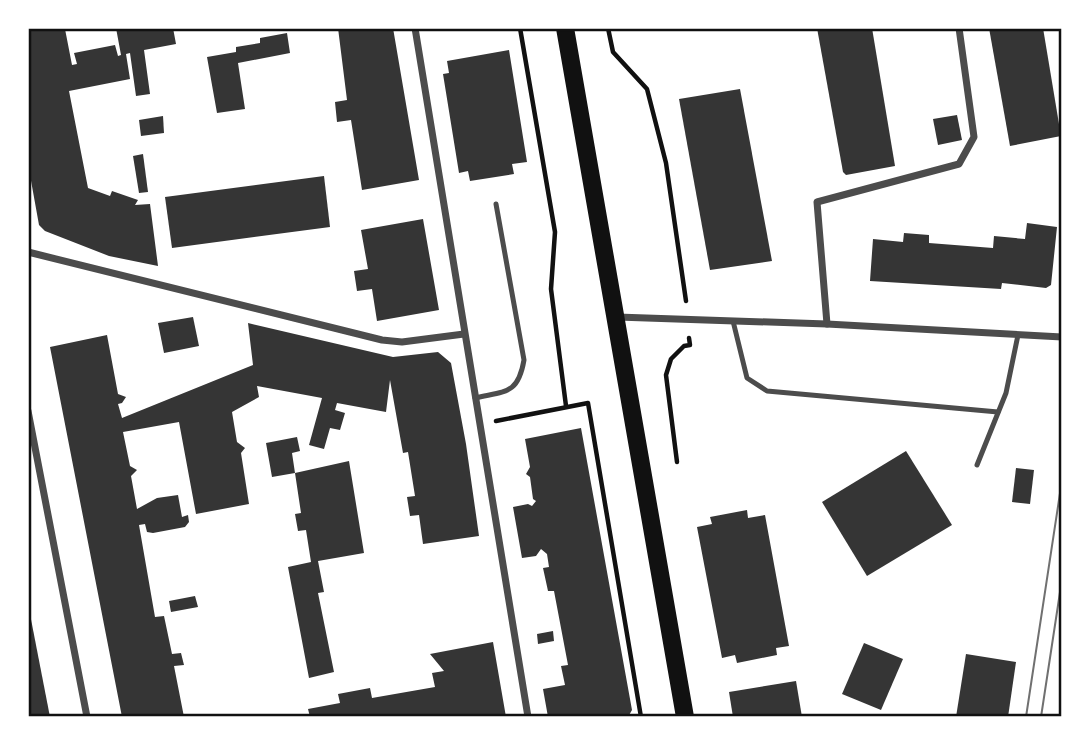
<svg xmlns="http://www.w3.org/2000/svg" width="1090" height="745" viewBox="0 0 1090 745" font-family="'Roboto Condensed',sans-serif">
<rect width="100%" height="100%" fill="#fff"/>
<g fill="#353535">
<polygon points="28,28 65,29 72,65 77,64 74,53 115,45 118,56 121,55 116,28 173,28 176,44 144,50 150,94 136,96 130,53 126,54 130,79 69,91 88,188 110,196 112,191 138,200 135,205 150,204 158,266 109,256 45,231 39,225 28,164"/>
<polygon points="338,28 393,28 419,180 362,190 351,120 337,122 335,102 347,100"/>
<polygon points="817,28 872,28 895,166 846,175 843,172"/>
<polygon points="989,28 1043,28 1061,136 1010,146"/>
<polygon points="287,33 290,53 238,63 245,109 217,113 207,57 236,52 236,47 260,43 260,38"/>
<polygon points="509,50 527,162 512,164 514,174 470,181 468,171 459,173 443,74 449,73 447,61"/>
<polygon points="740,89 772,261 710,270 679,99"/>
<polygon points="957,115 962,140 938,145 933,119"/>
<polygon points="163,116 164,133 141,136 139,120"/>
<polygon points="143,154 148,192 139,193 133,156"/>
<polygon points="324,176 330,227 172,248 165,197"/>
<polygon points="423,219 439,310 377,321 372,289 357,291 354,271 368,269 361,230"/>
<polygon points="1027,223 1057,227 1051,285 1046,288 1002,283 1001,289 870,281 873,239 903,242 904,233 929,235 929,243 993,248 994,236 1025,239"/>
<polygon points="193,317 199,346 164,353 158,323"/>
<polygon points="248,323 393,357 438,352 451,363 466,444 479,536 423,544 419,515 410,516 407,497 415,496 408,452 403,453 390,380 386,412 337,403 335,410 345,413 340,430 330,428 324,449 309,445 322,398 257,386 259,397 232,412 237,442 245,448 241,453 249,504 196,514 179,422 123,432 130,466 137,470 131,476 137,509 157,498 178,495 182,517 188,515 189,522 185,527 153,533 147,532 145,524 139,525 155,617 164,616 172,654 181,653 184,665 174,666 184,717 122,717 50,347 107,335 118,394 126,397 122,403 118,404 122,418 253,365"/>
<polygon points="581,428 632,710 628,717 548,717 543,689 565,685 561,666 568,665 554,591 548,591 543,568 549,567 547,554 541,549 536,556 522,558 513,507 528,504 532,506 536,501 533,499 530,477 526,474 530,467 525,439"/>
<polygon points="297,437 300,451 292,453 295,473 272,477 266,443"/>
<polygon points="906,451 952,525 867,576 822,502"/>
<polygon points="349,461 364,553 318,561 324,592 318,593 334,672 309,678 288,567 311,562 306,530 298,531 295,514 301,513 295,473"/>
<polygon points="1016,468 1034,470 1030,504 1012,502"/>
<polygon points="747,510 748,518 765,515 789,646 776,648 777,655 737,663 735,655 722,658 697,527 712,524 710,517"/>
<polygon points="195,596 198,607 171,612 169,601"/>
<polygon points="28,609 29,609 50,717 28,717"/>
<polygon points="553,631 554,641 538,644 537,634"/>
<polygon points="493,642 506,717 310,717 308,709 340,703 338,694 370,688 372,698 435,687 432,673 444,671 430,654"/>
<polygon points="864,643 903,659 881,710 842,694"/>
<polygon points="966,654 1016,662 1008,717 956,717"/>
<polygon points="796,681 802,717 733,717 729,692"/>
</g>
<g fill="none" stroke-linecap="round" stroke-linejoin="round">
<g stroke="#111" stroke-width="4.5">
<polyline points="520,28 555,232 551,289 566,406"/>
<polyline points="608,28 613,52 647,89 666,163 686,301"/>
<polyline points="496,421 588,403 641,717"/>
<polyline points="677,462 666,375 671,359 684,346 690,345 689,338"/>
</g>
<g stroke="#4c4c4c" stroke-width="5">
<polyline points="733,321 747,378 767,391 998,412"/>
<path d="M475,398c30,-7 43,-3 49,-38l-28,-156"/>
<polyline points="977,465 1006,393 1018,335"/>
</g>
<g stroke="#4c4c4c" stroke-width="7">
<polyline points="415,28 528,717"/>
<polyline points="28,252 382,340 402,342 464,334"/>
<polyline points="617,317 827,324 1062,337"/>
<polyline points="827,324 817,202 959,164 974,137 959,28"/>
<polyline points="28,411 87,717"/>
</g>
<polyline stroke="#111" stroke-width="18" points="565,28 685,717"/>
<g stroke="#707070" stroke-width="2">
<polyline points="1026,717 1062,480"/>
<polyline points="1041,717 1062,579"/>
</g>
</g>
<rect width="1090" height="745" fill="none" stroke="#ffffff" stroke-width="60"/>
<rect x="30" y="30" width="1030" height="685" fill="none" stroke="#111" stroke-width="2.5"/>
</svg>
